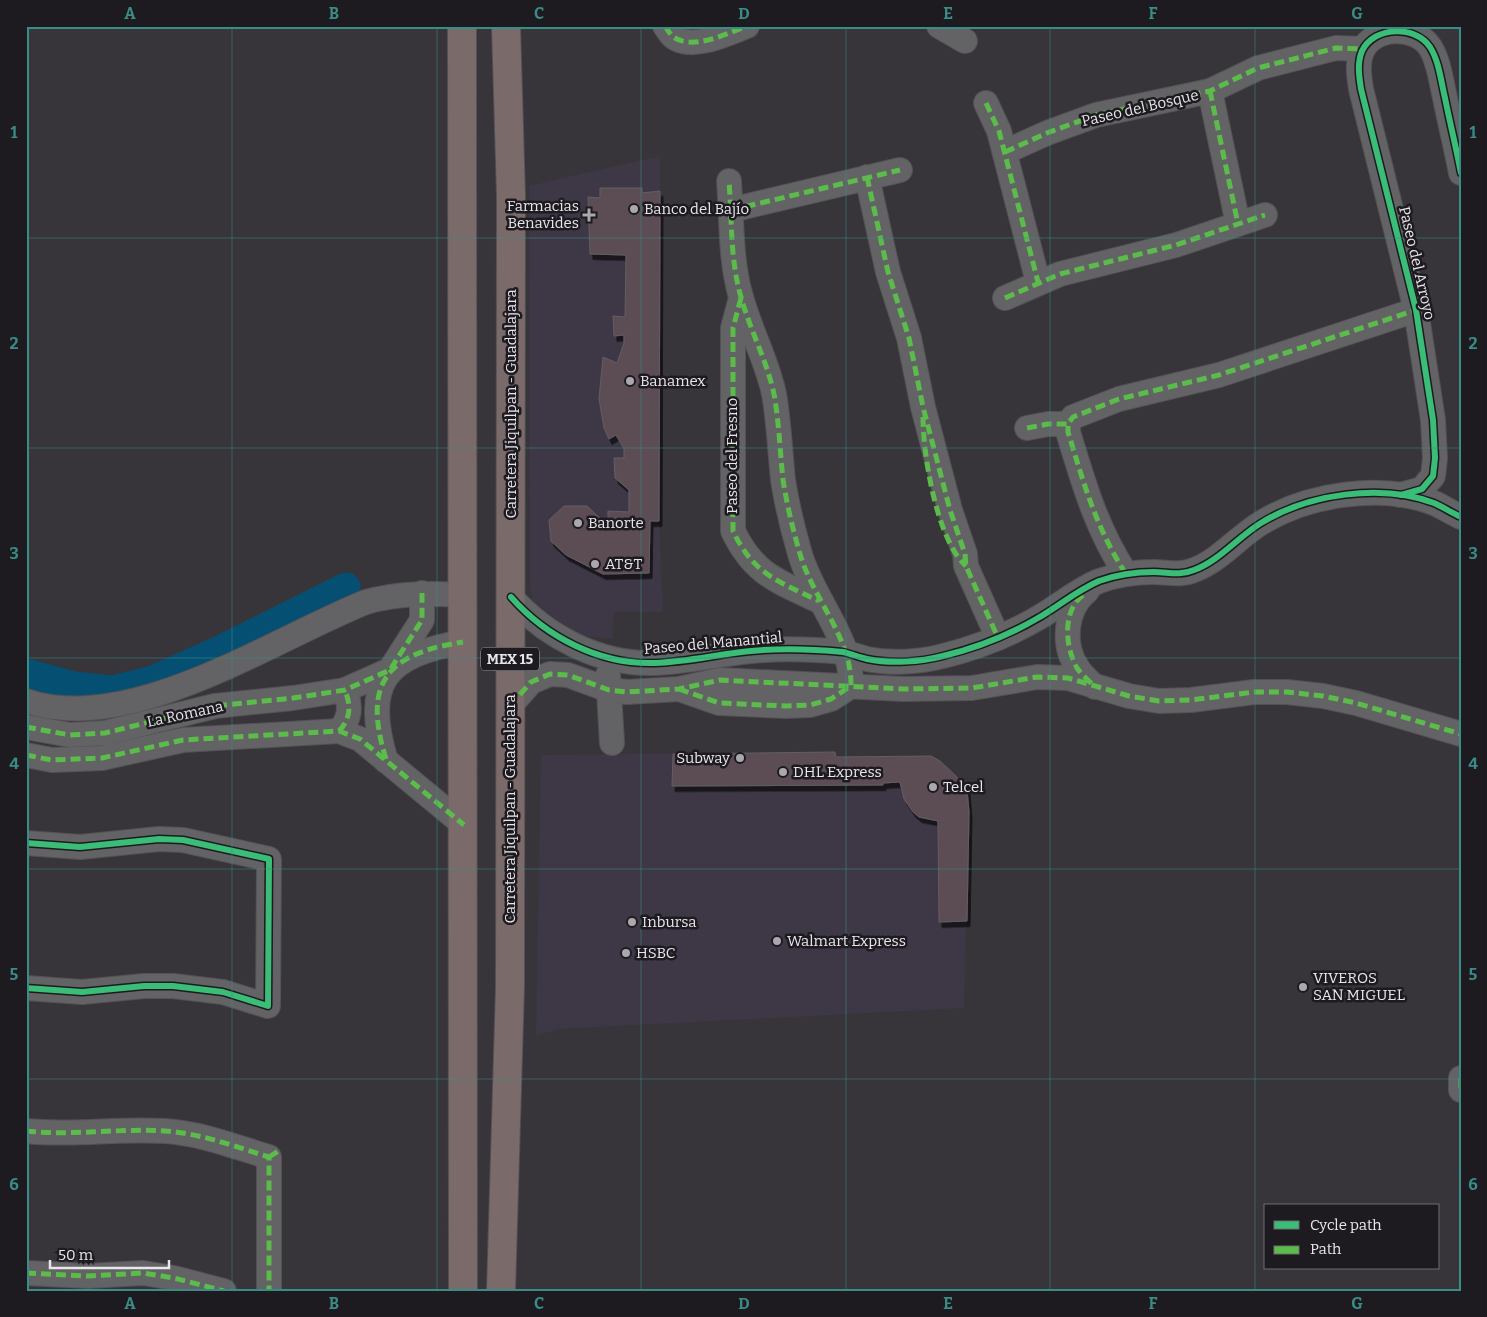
<svg xmlns="http://www.w3.org/2000/svg" width="1487" height="1317" viewBox="0 0 1487 1317" font-family="Bitter,serif">
<defs>
<filter id="shadow"><feDropShadow dx="3" dy="5.5" stdDeviation="0" flood-color="#0009"/></filter>
</defs>
<rect width="100%" height="100%" fill="#37343a"/>
<g fill="#3e3846">
<polygon points="660,156 659,521 663,612 614,612 613,639 577,635 551,626 533,604 530,588 529,186"/>
<polygon points="835,752 836,757 931,756 948,767 967,789 969,812 964,1008 558,1029 536,1036 541,755"/>
</g>
<g fill="none" stroke-linecap="round" stroke-linejoin="round">
<polyline stroke="#055072" stroke-width="29" points="26,673 74,686 112,690 153,680 220,650 346,587"/>
</g>
<g fill="#5c4d55" stroke="#625e62" filter="url(#shadow)">
<polygon points="600,188 642,188 642,193 660,191 659,521 650,521 649,573 603,574 566,555 551,541 549,520 564,506 587,506 602,520 608,520 608,511 629,512 629,490 615,478 614,458 624,458 624,449 616,435 609,439 604,428 599,399 603,357 617,363 624,343 624,335 614,336 613,316 625,317 626,255 590,254 588,197 600,198"/>
<polygon points="835,752 836,757 931,756 940,761 957,777 967,789 969,812 967,921 939,922 938,821 919,817 913,812 904,799 900,782 883,783 883,785 672,786 673,754"/>
</g>
<g fill="none" stroke-linecap="round" stroke-linejoin="round">
<g stroke="#535156" stroke-width="26">
<g id="minor">
<path d="M665,26c3,4 6,10 10,12 20,12 53,-5 72,-12"/>
<polyline points="939,26 965,41"/>
<polyline points="1210,91 1238,224"/>
<polyline points="986,103 999,131 1038,282"/>
<polyline points="1005,152 1047,133 1096,115 1210,91 1258,68 1336,48 1363,49"/>
<polyline points="867,177 888,272 909,338 923,407 950,510 965,554 966,566 998,638"/>
<polyline points="731,210 900,170"/>
<path d="M741,298l-8,30v203c21,44 45,50 86,70"/>
<polyline points="1005,298 1060,274 1176,245 1265,215"/>
<polyline points="1027,428 1048,424 1068,424"/>
<path d="M1400,495l22,-6 11,-13 2,-18 -2,-38 -17,-110 -55,-221c-2,-13 -4,-26 1,-38 12,-25 53,-26 68,-4 9,14 11,34 15,51 5,25 11,49 16,75"/>
<path d="M1126,574c-30,-46 -42,-90 -58,-142v-8l5,-7 46,-18 100,-24 197,-65"/>
<path d="M1087,591c-22,18 -26,55 -8,79 4,6 10,11 16,17"/>
<path d="M511,597c35,40 89,68 144,66 32,-1 64,-9 96,-12 31,-3 61,-2 92,1 8,2 16,5 24,7 24,5 53,3 76,-3 33,-8 66,-21 95,-38 21,-12 38,-27 61,-37 17,-6 37,-9 55,-9 14,0 26,4 40,-2 25,-9 44,-33 67,-47 47,-29 120,-40 173,-20 9,4 18,10 27,14"/>
<polyline points="608,675 612,743"/>
<path d="M679,689l40,14 67,3 24,-1 21,-6 20,-13c1,-48 -38,-87 -51,-132 -7,-24 -13,-49 -17,-74 -3,-29 -4,-58 -9,-86 -7,-33 -24,-64 -33,-97 -11,-37 -9,-78 -12,-116"/>
<path d="M26,701c104,35 245,-61 340,-99 32,-9 63,-9 97,-7"/>
<polyline points="510,706 531,682 550,674 568,675 609,690 627,692 679,689 720,680 903,689 972,688 1037,677 1068,678 1129,696 1159,701 1191,700 1254,692 1287,692 1323,696 1356,703 1461,734"/>
<polyline points="26,727 70,735 105,733 215,706 293,698 345,690 390,670 422,620 422,593"/>
<path d="M339,731c12,-13 12,-25 6,-41"/>
<polyline points="26,755 52,760 102,758 183,740 339,731 360,739 464,825"/>
<path d="M386,761c-24,-78 -1,-106 77,-119"/>
<polyline points="26,843 80,847 159,839 183,840 269,859 268,1006 223,992 173,986 144,986 82,992 26,988"/>
<polyline points="1461,1078 1461,1090"/>
<path d="M26,1131c47,5 92,-3 139,0 35,2 71,16 104,26v134"/>
<polyline points="26,1273 88,1276 143,1273 174,1278 224,1291"/>
</g>
</g>
<g stroke="#535156" stroke-width="30">
<g id="highway">
<polyline points="462,26 463,1291"/>
<polyline points="501,1291 510,987 511,196 506,26"/>
</g>
</g>
<use href="#minor" stroke="#636265" stroke-width="24"/>
<use href="#highway" stroke="#7a6a6a" stroke-width="28"/>
<g stroke="#5cbc4b" stroke-width="5" stroke-dasharray="10 5" stroke-linecap="butt">
<path d="M665,26c3,4 6,10 10,12 20,12 53,-5 72,-12"/>
<polyline points="1210,91 1238,224"/>
<polyline points="986,103 999,131 1038,282"/>
<polyline points="1005,152 1047,133 1096,115 1210,91 1258,68 1336,48 1363,49"/>
<polyline points="867,177 888,272 909,338 923,407 950,510 965,554 966,566 998,638"/>
<polyline points="731,210 900,170"/>
<path d="M741,298l-8,30v203c21,44 45,50 86,70"/>
<polyline points="1005,298 1060,274 1176,245 1265,215"/>
<path d="M923,417c0,39 14,123 43,149"/>
<polyline points="1027,428 1048,424 1068,424"/>
<path d="M1126,574c-30,-46 -42,-90 -58,-142v-8l5,-7 46,-18 100,-24 197,-65"/>
<path d="M1083,595c-21,16 -18,52 -6,73 4,6 11,12 16,17"/>
<path d="M679,689l40,14 67,3 24,-1 21,-6 20,-13c1,-48 -38,-87 -51,-132 -7,-24 -13,-49 -17,-74 -3,-29 -4,-58 -9,-86 -7,-33 -24,-64 -33,-97 -11,-37 -9,-78 -12,-116"/>
<polyline points="510,706 531,682 550,674 568,675 609,690 627,692 679,689 720,680 903,689 972,688 1037,677 1068,678 1129,696 1159,701 1191,700 1254,692 1287,692 1323,696 1356,703 1461,734"/>
<polyline points="26,727 70,735 105,733 215,706 293,698 345,690 390,670 422,620 422,593"/>
<path d="M339,731c12,-13 12,-25 6,-41"/>
<polyline points="26,755 52,760 102,758 183,740 339,731 360,739 464,825"/>
<path d="M386,759c-24,-77 1,-105 77,-117"/>
<polyline points="1461,1078 1461,1090"/>
<path d="M26,1131c47,5 92,-3 139,0 35,2 71,16 104,26v134"/>
<polyline points="269,1157 280,1150"/>
<polyline points="26,1273 88,1276 143,1273 174,1278 224,1291"/>
</g>
<g stroke="#1d1b1f" stroke-width="9">
<g id="cycleway">
<path d="M1401,495l21,-6 11,-13 2,-18 -2,-38 -17,-110 -55,-221c-2,-13 -4,-26 1,-38 12,-25 53,-26 68,-4 9,14 11,34 15,51 5,25 11,49 16,75"/>
<path d="M511,597c35,40 89,68 144,66 32,-1 64,-9 96,-12 31,-3 61,-2 92,1 8,2 16,5 24,7 24,5 53,3 76,-3 33,-8 66,-21 95,-38 21,-12 38,-27 61,-37 17,-6 37,-9 55,-9 14,0 26,4 40,-2 25,-9 44,-33 67,-47 47,-29 120,-40 173,-20 9,4 18,10 27,14"/>
<polyline points="26,843 80,847 159,839 183,840 269,859 268,1006 223,992 173,986 144,986 82,992 26,988"/>
</g>
</g>
<use href="#cycleway" stroke="#3abd76" stroke-width="6"/>
</g>
<path fill="none" stroke="#3a8c87" stroke-width="1" stroke-opacity="0.55" d="M232,26v1265M437,26v1265M641,26v1265M846,26v1265M1050,26v1265M1255,26v1265M26,238h1435M26,448h1435M26,658h1435M26,869h1435M26,1079h1435"/>
<g fill="#aaa8ae" stroke="#1d1b1f" stroke-width="2">
<circle cx="634" cy="209" r="5"/>
<path d="M586.5 207.5h5v5h5v5h-5v5h-5v-5h-5v-5h5z"/>
<circle cx="630" cy="381" r="5"/>
<circle cx="578" cy="523" r="5"/>
<circle cx="595" cy="564" r="5"/>
<circle cx="740" cy="758" r="5"/>
<circle cx="783" cy="772" r="5"/>
<circle cx="933" cy="787" r="5"/>
<circle cx="632" cy="922" r="5"/>
<circle cx="777" cy="941" r="5"/>
<circle cx="626" cy="953" r="5"/>
<circle cx="1303" cy="987" r="5"/>
</g>
<g text-anchor="middle" dominant-baseline="central" stroke-width="5" stroke-linejoin="round" paint-order="stroke">
<rect fill="#1d1b1f" stroke="#aba9ae" stroke-width="1" x="481" y="647.5" width="58" height="23" rx="4"/>
<g font-size="14" font-weight="bold" fill="#e8e6ec">
<text x="510" y="659">MEX 15</text>
</g>
<g font-size="15" fill="#e8e6ec" stroke="#1d1b1f">
<text transform="translate(1140 108) rotate(-13)">Paseo del Bosque</text>
<text transform="translate(1417 263) rotate(77)">Paseo del Arroyo</text>
<text transform="translate(511 404) rotate(-90)">Carretera Jiquilpan - Guadalajara</text>
<text transform="translate(732 456) rotate(-90)">Paseo del Fresno</text>
<text transform="translate(713 643) rotate(-5)">Paseo del Manantial</text>
<text transform="translate(185 714) rotate(-12)">La Romana</text>
<text transform="translate(510 809) rotate(-90)">Carretera Jiquilpan - Guadalajara</text>
</g>
<g font-size="15" fill="#e8e6ec" stroke="#1d1b1f" text-anchor="start">
<text x="579" y="206" text-anchor="end">Farmacias<tspan x="579" dy="17">Benavides</tspan></text>
<text x="644" y="209">Banco del Bajío</text>
<text x="640" y="381">Banamex</text>
<text x="588" y="523">Banorte</text>
<text x="605" y="564">AT&amp;T</text>
<text x="730" y="758" text-anchor="end">Subway</text>
<text x="793" y="772">DHL Express</text>
<text x="943" y="787">Telcel</text>
<text x="642" y="922">Inbursa</text>
<text x="787" y="941">Walmart Express</text>
<text x="636" y="953">HSBC</text>
<text x="1313" y="978">VIVEROS<tspan x="1313" dy="17">SAN MIGUEL</tspan></text>
</g>
</g>
<rect width="1487" height="1317" fill="none" stroke="#1d1b1f" stroke-width="55"/>
<rect x="1264" y="1204" width="175" height="65" fill="#1d1b1f" stroke="#6e6c71"/>
<rect x="1274" y="1221" width="25" height="8" fill="#3abd76" stroke="#6e6c71"/>
<text x="1310" y="1230" font-size="15" fill="#e8e6ec">Cycle path</text>
<rect x="1274" y="1246" width="25" height="8" fill="#5cbc4b" stroke="#6e6c71"/>
<text x="1310" y="1254" font-size="15" fill="#e8e6ec">Path</text>
<path d="M50 1260v8h119v-8" fill="none" stroke="#e8e6ec" stroke-width="2.5"/>
<text x="58" y="1260" font-size="15" fill="#e8e6ec" stroke="#1d1b1f" stroke-width="4" paint-order="stroke">50 m</text>
<rect x="28" y="28" width="1432" height="1262" fill="none" stroke="#3a8c87" stroke-width="2"/>
<g font-size="16" text-anchor="middle" font-weight="bold" fill="#3a8c87">
<text x="130" y="19">A</text>
<text x="334" y="19">B</text>
<text x="539" y="19">C</text>
<text x="744" y="19">D</text>
<text x="948" y="19">E</text>
<text x="1153" y="19">F</text>
<text x="1357" y="19">G</text>
<text x="14" y="138">1</text>
<text x="1473" y="138">1</text>
<text x="14" y="349">2</text>
<text x="1473" y="349">2</text>
<text x="14" y="559">3</text>
<text x="1473" y="559">3</text>
<text x="14" y="769">4</text>
<text x="1473" y="769">4</text>
<text x="14" y="980">5</text>
<text x="1473" y="980">5</text>
<text x="14" y="1190">6</text>
<text x="1473" y="1190">6</text>
<text x="130" y="1309">A</text>
<text x="334" y="1309">B</text>
<text x="539" y="1309">C</text>
<text x="744" y="1309">D</text>
<text x="948" y="1309">E</text>
<text x="1153" y="1309">F</text>
<text x="1357" y="1309">G</text>
</g>
</svg>
